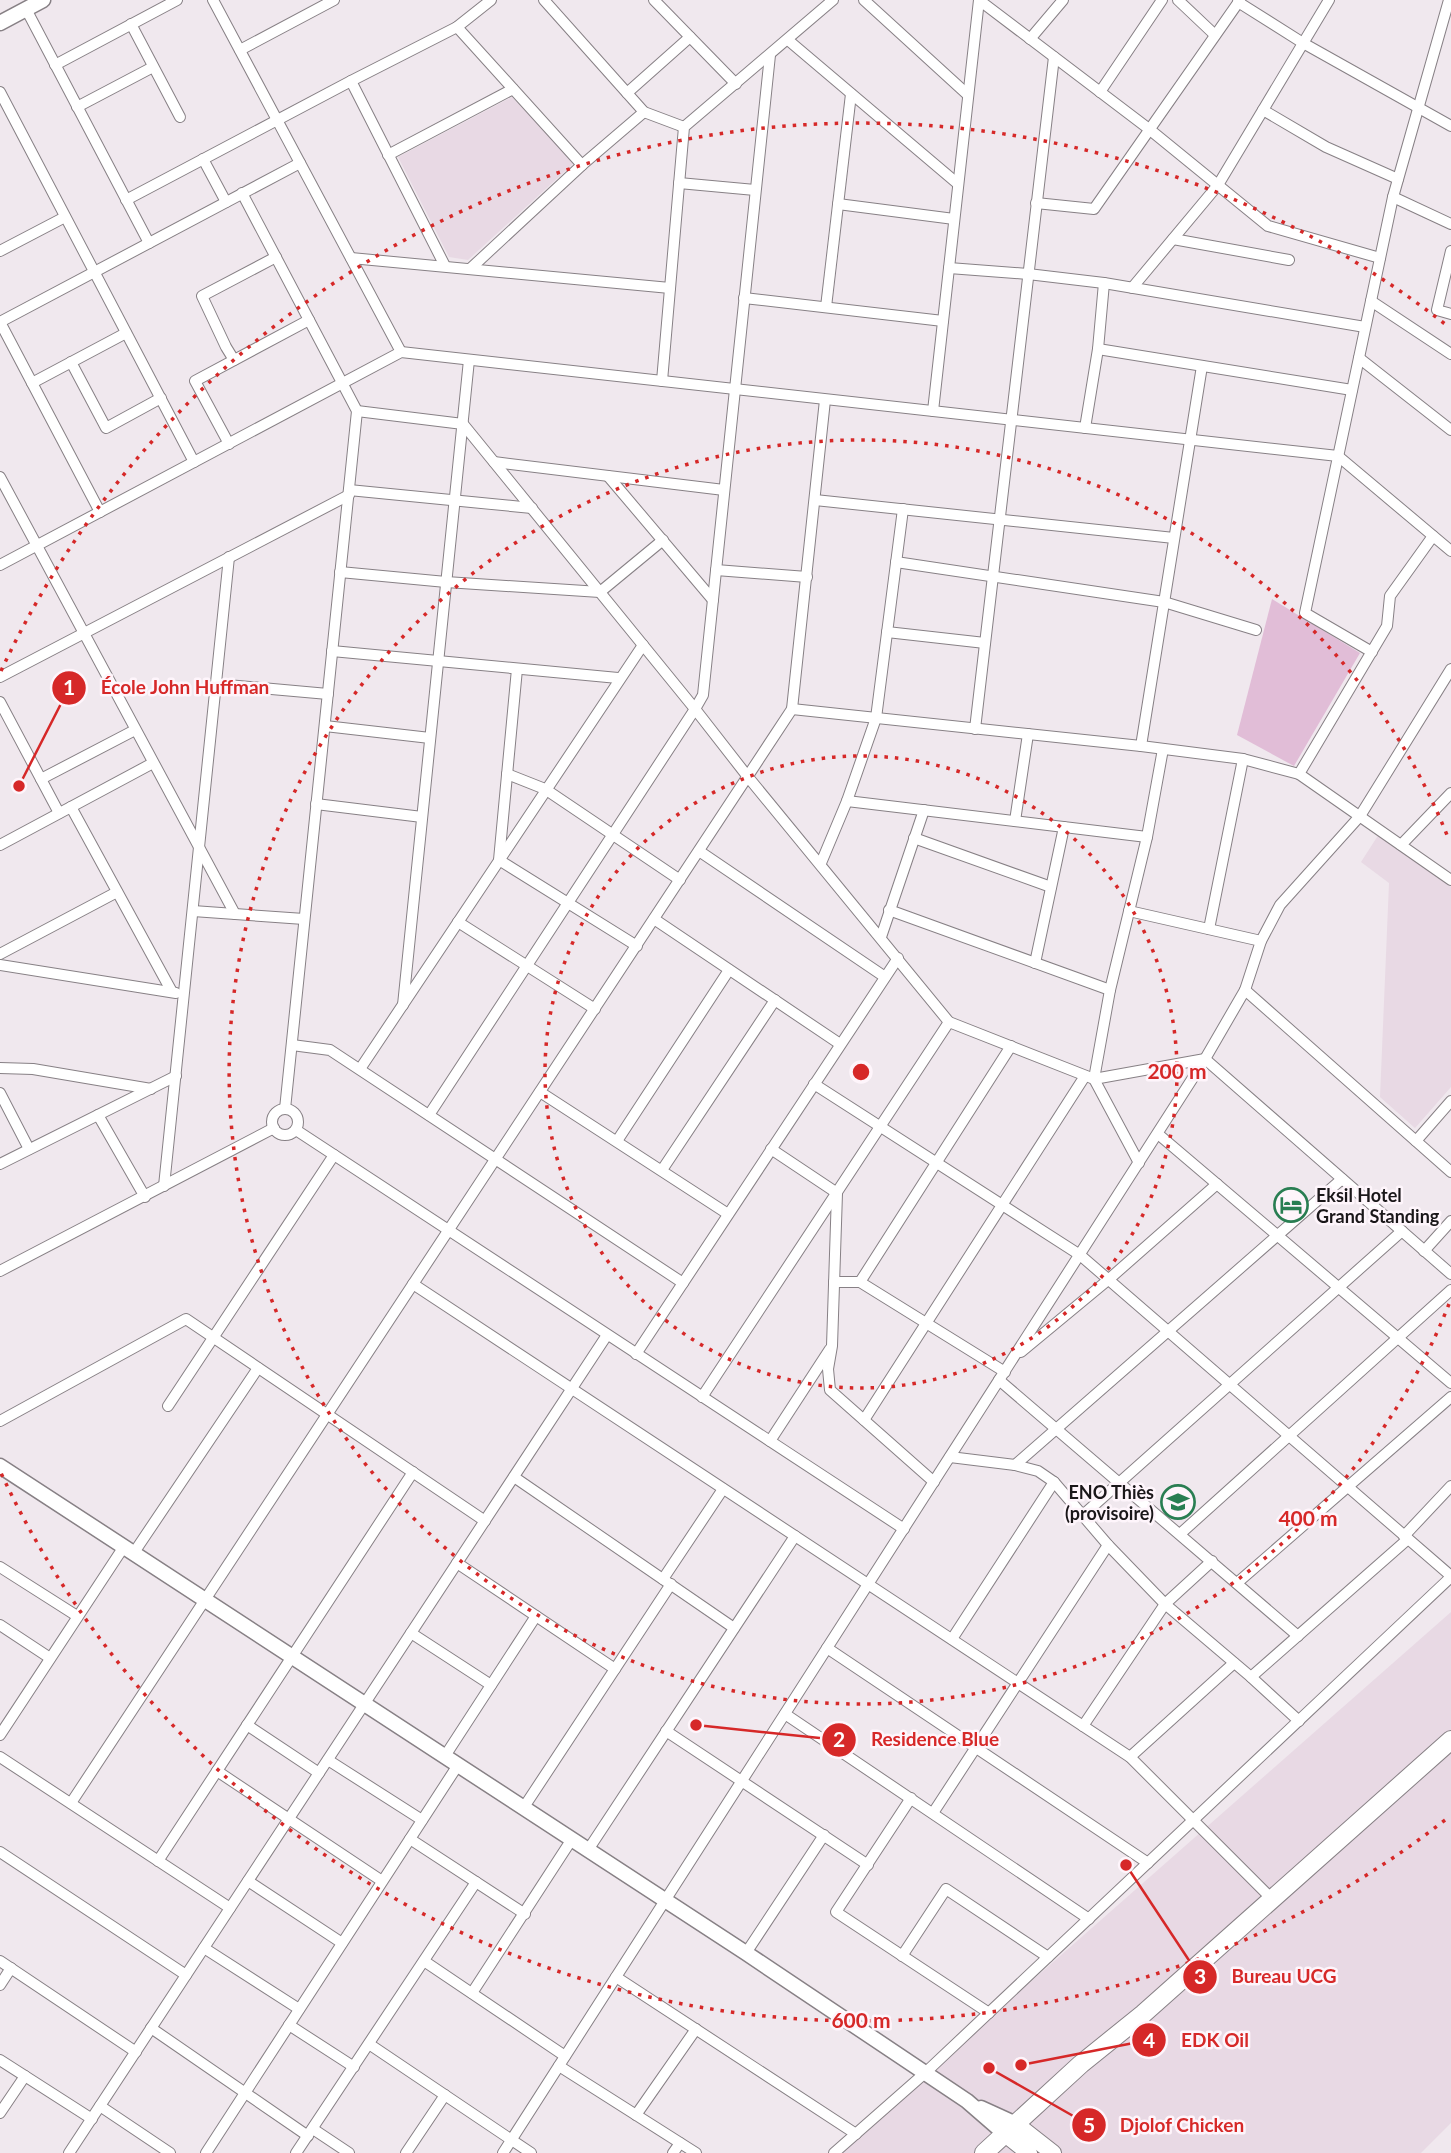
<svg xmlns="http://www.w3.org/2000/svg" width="1451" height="2153" viewBox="0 0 1451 2153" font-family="Lato,sans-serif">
<rect width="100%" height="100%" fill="#f0e8ee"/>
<g fill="#e8d9e4">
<polygon points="512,97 574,163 468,260 449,257 398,157"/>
<polygon points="1379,834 1451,887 1451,1087 1415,1128 1380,1097 1389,883 1361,862"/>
<polygon points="1451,1612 1451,2123 1421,2153 836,2153"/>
</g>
<polygon fill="#e1bdd7" points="1272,599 1360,653 1294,766 1237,735"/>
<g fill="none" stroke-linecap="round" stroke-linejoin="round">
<g stroke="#878085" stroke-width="12">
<g id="street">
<polyline points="213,0 401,352"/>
<polyline points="544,0 644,112 684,127"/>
<polyline points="654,0 736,84"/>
<polyline points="864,0 968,95"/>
<polyline points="979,0 1149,129 1268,226 1380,258"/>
<polyline points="1178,0 1215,35"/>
<polyline points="1238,2 1303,43 1451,126"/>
<polyline points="26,9 149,243"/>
<polyline points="131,24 180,117"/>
<polyline points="457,27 582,165"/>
<polyline points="1030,39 1063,0"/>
<polyline points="788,40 958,184"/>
<polyline points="240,50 334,0"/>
<polyline points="55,65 177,0"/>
<polyline points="351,81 445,266"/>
<polyline points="0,92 194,462"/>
<polyline points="1100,92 1162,0"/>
<polyline points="627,93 690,37"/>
<polyline points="77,107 153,67"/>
<polyline points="1263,110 1326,147 1398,179"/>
<polyline points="388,155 513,89"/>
<polyline points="203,159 226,202"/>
<polyline points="679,183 755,190"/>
<polyline points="242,193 357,411 285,1109"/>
<polyline points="1393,197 1451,224"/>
<polyline points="126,200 351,81 457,27 491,0"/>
<polyline points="1036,203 1094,209 1240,0"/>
<polyline points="838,204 954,219"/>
<polyline points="1173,239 1289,260"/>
<polyline points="0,251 65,217"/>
<polyline points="1451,251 1437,310 1451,314"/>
<polyline points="351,258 670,288"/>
<polyline points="949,268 1028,274 1104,283 1365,327"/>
<polyline points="470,269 582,165 644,112"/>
<polyline points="1132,288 1218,185 1329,0"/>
<polyline points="744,298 943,321"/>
<polyline points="1371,301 1451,354"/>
<polyline points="826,307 851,94"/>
<polyline points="0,322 300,163"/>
<polyline points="0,322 100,512"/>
<polyline points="1098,349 1352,390"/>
<polyline points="1359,358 1451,430"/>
<polyline points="234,360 226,347 202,296 276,257"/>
<polyline points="71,362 106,428 161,398"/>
<polyline points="662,381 684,127 833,0"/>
<polyline points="32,383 126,333"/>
<polyline points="357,411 463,424 695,709 748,777 949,1022 1094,1079 1205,1059"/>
<polyline points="933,411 979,0"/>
<polyline points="1085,428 1098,349 1104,283"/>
<polyline points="229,444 195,381 309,320"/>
<polyline points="494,462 724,490"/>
<polyline points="608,476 713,600"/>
<polyline points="0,477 235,914"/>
<polyline points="349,490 532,508"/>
<polyline points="815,500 1174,538"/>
<polyline points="896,562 1164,602 1256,630"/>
<polyline points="0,565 401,352 1338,456 1451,551"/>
<polyline points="716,570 807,577"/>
<polyline points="340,572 446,582 600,592 663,540"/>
<polyline points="887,632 985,643"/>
<polyline points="332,651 618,678"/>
<polyline points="1372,652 1305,613 1393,197 1449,0"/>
<polyline points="517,669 499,860 637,946"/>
<polyline points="0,677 349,495"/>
<polyline points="216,684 328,694"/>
<polyline points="0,702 59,813"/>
<polyline points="792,709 1141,746 1243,759 1299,774 1451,880"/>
<polyline points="325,726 430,738"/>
<polyline points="975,729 1054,57"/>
<polyline points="1141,746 1202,366"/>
<polyline points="507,774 545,789 680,880"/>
<polyline points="1299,774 1387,626 1390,596 1433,536"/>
<polyline points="41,779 135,730"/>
<polyline points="847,801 1147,837"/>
<polyline points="316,804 422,817"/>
<polyline points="71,807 172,992"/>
<polyline points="1015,821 1028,734"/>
<polyline points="914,838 1051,887"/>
<polyline points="0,845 153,763"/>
<polyline points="1401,845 1451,793"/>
<polyline points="699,851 885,977"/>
<polyline points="821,863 847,801 876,718 903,509"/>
<polyline points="889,910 1110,990"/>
<polyline points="193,911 304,919"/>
<polyline points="1129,911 1261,941"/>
<polyline points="654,919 840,1044"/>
<polyline points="458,922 595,1009"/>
<polyline points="1209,929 1243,759"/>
<polyline points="881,937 924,810"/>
<polyline points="0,954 117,892"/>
<polyline points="1035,963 1064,827"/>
<polyline points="0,965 176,993"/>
<polyline points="1245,990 1451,1172"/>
<polyline points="403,1005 469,360"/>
<polyline points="292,1045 330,1050 683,1283"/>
<polyline points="1205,1059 1451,1274"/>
<polyline points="0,1068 33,1069 151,1089"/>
<polyline points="360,1069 643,645"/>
<polyline points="814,1084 1080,1255 1451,1576"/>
<polyline points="540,1092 728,1214"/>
<polyline points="0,1093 29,1149"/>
<circle cx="285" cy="1122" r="13"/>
<polyline points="98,1115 145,1197"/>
<polyline points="429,1115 695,709 703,695 770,55"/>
<polyline points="296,1130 904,1529"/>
<polyline points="1158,1134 1451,1383"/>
<polyline points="617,1141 729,970"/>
<polyline points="1416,1141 1451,1101"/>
<polyline points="771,1149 837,1193 832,1346 828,1369 830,1390 934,1482"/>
<polyline points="1139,1163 1094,1079 1110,990 1147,837 1163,749"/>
<polyline points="0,1164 176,1076"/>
<polyline points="662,1170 775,1000"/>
<polyline points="164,1186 229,557"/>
<polyline points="1424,1251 1451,1221"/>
<polyline points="0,1271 274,1128"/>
<polyline points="834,1282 860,1282 1005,1372"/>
<polyline points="860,1282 1011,1046"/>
<polyline points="413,1284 1130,1757 1272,1899"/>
<polyline points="1021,1352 1108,1280 1217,1184"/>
<polyline points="636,1354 898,958"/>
<polyline points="999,1380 1298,1636"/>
<polyline points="702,1397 949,1022"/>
<polyline points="168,1406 334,1155"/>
<polyline points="864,1420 1085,1076"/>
<polyline points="0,1421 186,1319 485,1521"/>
<polyline points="770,1441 830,1349"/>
<polyline points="950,1457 1015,1465 1038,1471 1054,1482 1108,1545 1165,1604 1251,1677 1299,1721"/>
<polyline points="1015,1465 1342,1179"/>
<polyline points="514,1477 734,1628"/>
<polyline points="1083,1515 1402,1231"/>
<polyline points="1180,1534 1451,1290"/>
<polyline points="1404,1536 1451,1486"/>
<polyline points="133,1554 258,1368"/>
<polyline points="457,1563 615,1669"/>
<polyline points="0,1567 77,1616"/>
<polyline points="663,1579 723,1489"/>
<polyline points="1237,1583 1451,1397"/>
<polyline points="0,1625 50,1658"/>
<polyline points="411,1633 491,1685"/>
<polyline points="952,1639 1054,1482"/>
<polyline points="827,1648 1148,1863"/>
<polyline points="1251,1677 1408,1539"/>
<polyline points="785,1714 1089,1919"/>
<polyline points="247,1725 319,1773"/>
<polyline points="1083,1726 1165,1604 1212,1561"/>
<polyline points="666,1731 868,1865"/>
<polyline points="0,1735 123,1548"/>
<polyline points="445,1756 536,1616"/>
<polyline points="0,1757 230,1908"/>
<polyline points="1130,1757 1234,1663"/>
<polyline points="328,1760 422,1820"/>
<polyline points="217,1771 382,1881"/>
<polyline points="911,1798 836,1912 989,2013"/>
<polyline points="71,1803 792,709 825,400"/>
<polyline points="524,1807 671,1584"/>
<polyline points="933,1813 1108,1545"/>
<polyline points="410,1839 525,1914"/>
<polyline points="588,1850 795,1536"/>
<polyline points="0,1852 186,1975"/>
<polyline points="158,1861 413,1472"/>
<polyline points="248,1881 342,1943"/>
<polyline points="204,1948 299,2009"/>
<polyline points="746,1953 824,1835"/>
<polyline points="902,1956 946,1889 1048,1957"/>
<polyline points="0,1961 136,2052"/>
<polyline points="424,1961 565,2056"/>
<polyline points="616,1977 856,2134"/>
<polyline points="0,1985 11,1968"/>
<polyline points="472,1993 572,1839"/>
<polyline points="289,2025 354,2067"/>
<polyline points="151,2028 308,2136"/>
<polyline points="369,2044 531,2153"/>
<polyline points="0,2060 92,2119"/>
<polyline points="559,2066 696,2153"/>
<polyline points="100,2106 170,2153"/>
<polyline points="0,2113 25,2076"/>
<polyline points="636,2115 696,2029"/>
<polyline points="313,2129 349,2153"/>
<polyline points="69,2153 607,1335"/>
<polyline points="206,2153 458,1765"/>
<polyline points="296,2153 476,1882"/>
<polyline points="406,2153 445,2095"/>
<polyline points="503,2153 1205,1059 1245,990 1261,941 1280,905 1360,816 1451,669"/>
<polyline points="673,2153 680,2143"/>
<polyline points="834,2153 925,2073 1451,1577"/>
</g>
</g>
<g stroke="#878085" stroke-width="17">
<g id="secondary">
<polyline points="0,23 43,0"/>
<polyline points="0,1466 746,1953 967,2101 1005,2134"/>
<polyline points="981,2108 1016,2124"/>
</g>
</g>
<g stroke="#878085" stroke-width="18">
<g id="primary">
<polyline points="1016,2124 1053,2153"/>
<polyline points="1005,2134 1029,2153"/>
</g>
</g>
<g stroke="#878085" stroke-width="20">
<polyline id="highway" points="984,2153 1081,2064 1143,2014 1451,1740"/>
</g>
<use href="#street" stroke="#fff" stroke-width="10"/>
<use href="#secondary" stroke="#fff" stroke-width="14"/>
<use href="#primary" stroke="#fff" stroke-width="16"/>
<use href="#highway" stroke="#fff" stroke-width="18"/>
</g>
<g fill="none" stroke="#d62828" stroke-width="3.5" stroke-dasharray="3.5 7">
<circle cx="861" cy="1072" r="316"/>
<path d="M1449 1304A632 632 0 1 1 1449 840"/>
<path d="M1445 1820A949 949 0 0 1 1 1473M1 671A949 949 0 0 1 1445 324"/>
</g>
<defs>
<g id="hotel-ring" transform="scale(1.75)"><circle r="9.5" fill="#fef5fb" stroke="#297e52" stroke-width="1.5"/><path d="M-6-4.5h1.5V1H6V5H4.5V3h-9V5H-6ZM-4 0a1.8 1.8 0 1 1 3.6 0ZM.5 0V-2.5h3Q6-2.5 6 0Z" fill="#297e52"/></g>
<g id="university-ring" transform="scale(1.75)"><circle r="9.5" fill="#fef5fb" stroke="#297e52" stroke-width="1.5"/><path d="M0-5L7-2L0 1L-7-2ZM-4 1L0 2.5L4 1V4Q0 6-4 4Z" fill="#297e52"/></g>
</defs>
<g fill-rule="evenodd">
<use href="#hotel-ring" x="1291" y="1205"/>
<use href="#university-ring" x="1178" y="1502"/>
</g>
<g text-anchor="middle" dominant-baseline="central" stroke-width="5" stroke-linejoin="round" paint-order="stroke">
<g font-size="18" font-weight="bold" fill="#1a1719" stroke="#fef5fb" text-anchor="start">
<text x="1316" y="1195">Eksil Hotel<tspan x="1316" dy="21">Grand Standing</tspan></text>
<text x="1154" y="1492" text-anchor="end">ENO Thiès<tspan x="1154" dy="21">(provisoire)</tspan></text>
</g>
</g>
<circle cx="861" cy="1072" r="10" fill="#d62828" stroke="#fef5fb" stroke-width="3.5"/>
<g font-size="21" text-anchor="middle" font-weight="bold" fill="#d62828" stroke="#fef5fb" stroke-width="5" stroke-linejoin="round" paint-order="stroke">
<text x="1177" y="1079">200 m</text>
<text x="1308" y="1526">400 m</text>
<text x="861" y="2028">600 m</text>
</g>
<path fill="none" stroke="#d62828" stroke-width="2.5" d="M19 786L69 688M696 1725L839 1740M1126 1865L1200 1977M1021 2065L1149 2040M989 2068L1089 2125"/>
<g fill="#d62828" stroke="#fef5fb" stroke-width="2.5">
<circle cx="19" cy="786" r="7"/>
<circle cx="696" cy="1725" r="7"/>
<circle cx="1126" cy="1865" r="7"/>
<circle cx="1021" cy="2065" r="7"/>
<circle cx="989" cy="2068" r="7"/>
<circle cx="69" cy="688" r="18"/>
<circle cx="839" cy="1740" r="18"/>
<circle cx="1200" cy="1977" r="18"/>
<circle cx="1149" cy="2040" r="18"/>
<circle cx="1089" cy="2125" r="18"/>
</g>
<g font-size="21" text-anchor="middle" font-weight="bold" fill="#fff">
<text x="69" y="695">1</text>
<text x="839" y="1747">2</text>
<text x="1200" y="1984">3</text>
<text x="1149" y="2048">4</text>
<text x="1089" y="2133">5</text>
</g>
<g font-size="19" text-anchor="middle" font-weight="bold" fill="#d62828" stroke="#fef5fb" stroke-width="5" stroke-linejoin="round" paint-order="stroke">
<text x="185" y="694">École John Huffman</text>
<text x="935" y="1746">Residence Blue</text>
<text x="1284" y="1983">Bureau UCG</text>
<text x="1215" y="2047">EDK Oil</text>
<text x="1182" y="2132">Djolof Chicken</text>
</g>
</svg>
